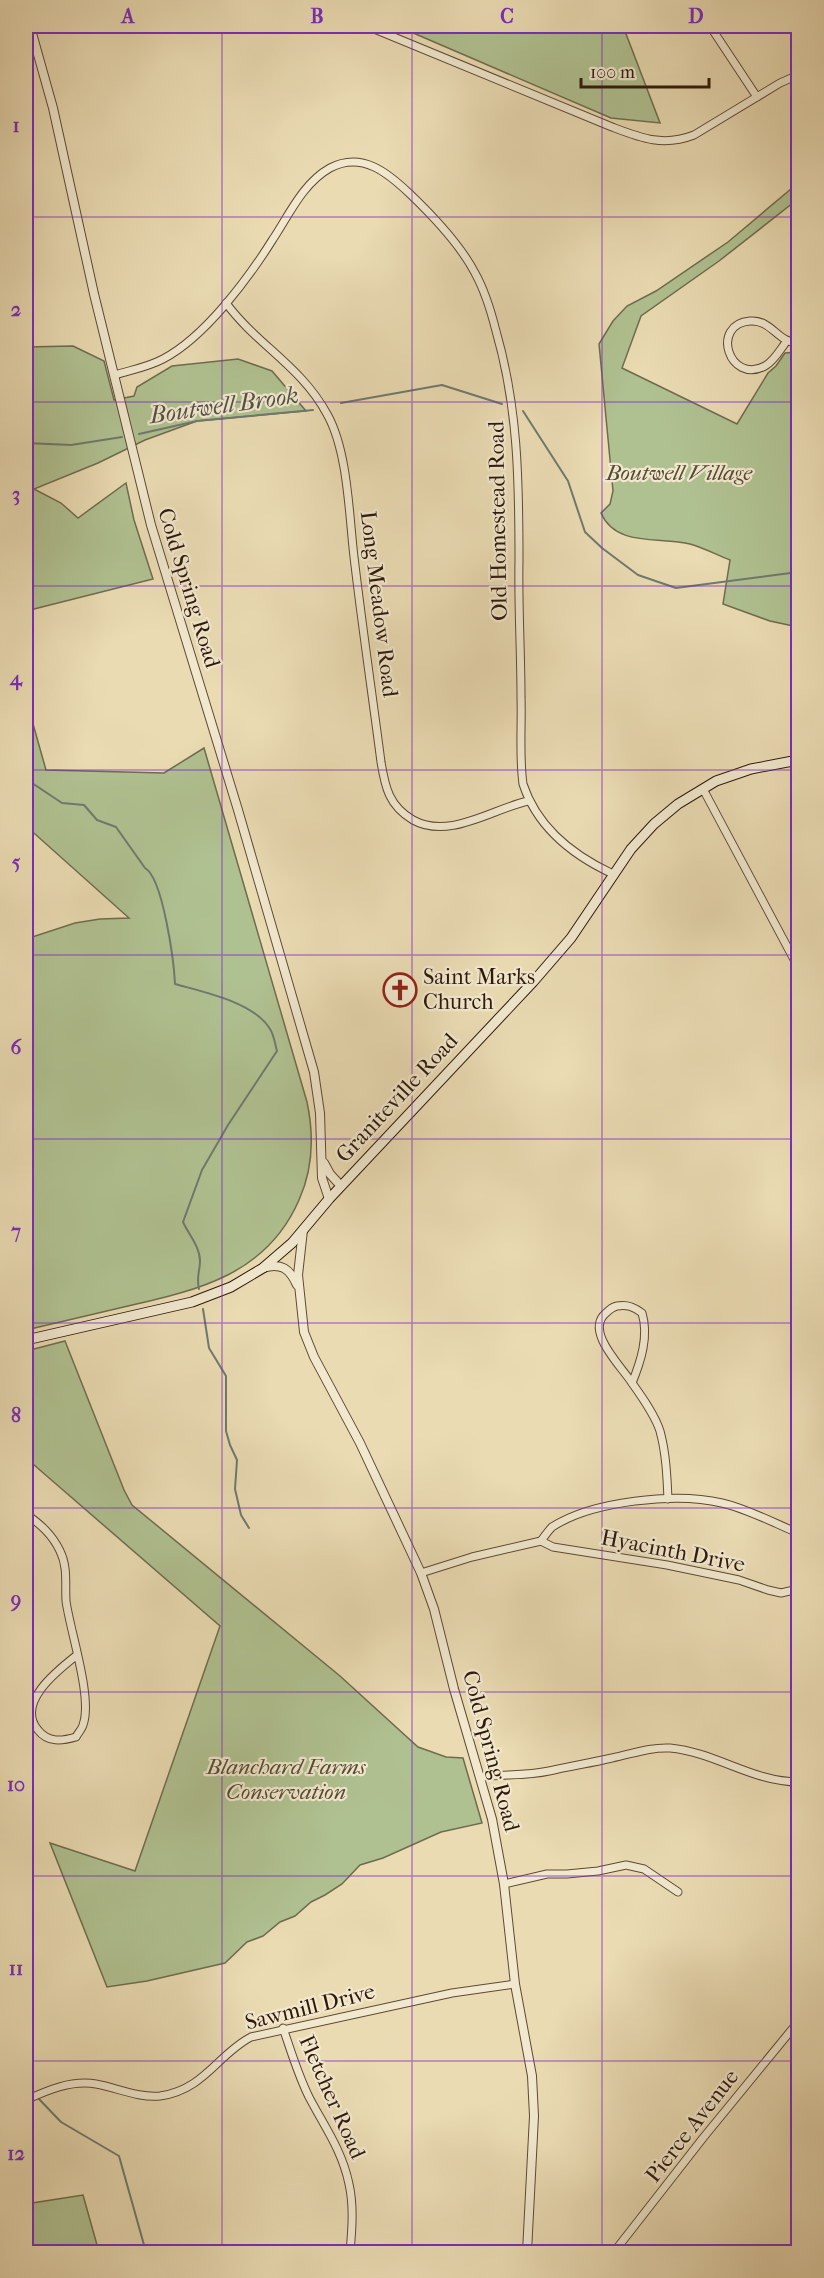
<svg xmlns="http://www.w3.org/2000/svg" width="824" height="2278" viewBox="0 0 824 2278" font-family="'IM FELL French Canon',serif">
<rect width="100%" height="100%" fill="#eadbb3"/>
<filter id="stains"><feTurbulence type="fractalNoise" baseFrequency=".00333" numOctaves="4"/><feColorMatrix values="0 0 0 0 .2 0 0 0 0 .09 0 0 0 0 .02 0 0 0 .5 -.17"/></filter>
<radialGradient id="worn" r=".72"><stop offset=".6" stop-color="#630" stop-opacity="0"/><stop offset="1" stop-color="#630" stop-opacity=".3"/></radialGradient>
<g fill="#b0c191" stroke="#6f6c4e" stroke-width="1.5">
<polygon points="397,26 623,26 660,123 611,118"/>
<path d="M798,183v16l-79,62 -78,55 -19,52 115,56 31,-51 8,-7 9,-13 13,-1v275l-28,-6 -47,-17 7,-44c-13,-5 -26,-12 -40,-16 -29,-8 -74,4 -89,-31l9,-9 3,-13 -14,-147 14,-23 14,-15 29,-15 72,-49z"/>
<polygon points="73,346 104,361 114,400 134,396 137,387 172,366 238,359 272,371 306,411 197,421 145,440 98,463 34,489 61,503 78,518 126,483 134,520 153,579 26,611 26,347"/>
<path d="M26,699l20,71 118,3 40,-25 103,354c7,33 6,67 -8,98 -32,74 -100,90 -171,106 -34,8 -68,16 -102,24v-391l49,-16 25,-4 29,-1 -103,-92z"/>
<polygon points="65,1341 124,1490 132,1505 340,1676 418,1747 446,1757 463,1758 482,1823 441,1832 383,1858 360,1865 342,1884 325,1895 311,1902 295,1916 280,1922 263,1936 247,1942 225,1963 147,1981 107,1987 50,1843 135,1871 220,1626 26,1458 26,1351"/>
<polygon points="83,2195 99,2252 26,2252 26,2204"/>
</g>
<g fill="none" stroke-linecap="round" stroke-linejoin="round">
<g stroke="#6e7a6f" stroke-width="2">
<polyline points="341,403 442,385 502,404"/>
<polyline points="523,411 568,481 585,532 602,548 638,575 676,588 798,572"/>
<polyline points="139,434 197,421 313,410"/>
<polyline points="26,443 71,445 122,437"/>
<path d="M26,779l36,24 22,2 13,15 19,7 29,41c18,10 29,94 30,116 28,8 79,18 95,45 4,6 5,15 7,22l-49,74 -26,45 -19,52c6,13 17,25 17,39 0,11 -4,15 -1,28"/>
<polyline points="203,1309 209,1348 226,1376 226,1431 230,1445 237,1460 235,1489 241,1515 249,1528"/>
<polyline points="26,2085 34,2093"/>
<polyline points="38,2098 61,2122 119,2156 146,2252"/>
</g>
<g stroke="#5d4936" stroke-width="9">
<g id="minor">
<path d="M367,26l245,101c29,11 51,20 82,8l86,-52 18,-8"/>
<polyline points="710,26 757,97"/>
<path d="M226,303c31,42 75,63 101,111 21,37 22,101 27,143 8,68 18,136 27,205 4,25 8,44 32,58 36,20 79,-11 115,-19"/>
<path d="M786,342c-6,8 -12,19 -21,24 -36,19 -55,-42 -15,-45 21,-2 28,22 48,22"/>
<path d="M115,375c16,-5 33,-8 48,-16 42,-22 85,-80 110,-120 16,-24 30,-56 57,-71 32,-17 58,5 80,26 24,23 50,50 65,79 10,18 16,38 21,58 22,76 23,149 23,228 -1,46 2,92 2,138 1,29 -2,58 2,87 14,43 49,71 90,90"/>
<polyline points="703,789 798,967"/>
<path d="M632,1383c9,-22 17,-47 10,-70 -8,-6 -15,-9 -25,-7 -5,1 -7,3 -11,7 -22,18 16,54 26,70 10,14 23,32 28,48 6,22 7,45 8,68"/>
<path d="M26,1514c14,10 26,20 34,37 8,16 5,33 6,50 4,30 27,97 17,124 -1,4 -5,8 -7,12 -14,4 -28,6 -38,-7 -23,-27 20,-60 39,-75"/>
<path d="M798,1533c-24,-10 -50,-24 -76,-30 -46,-11 -130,-2 -170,24 -4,4 -8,10 -11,14l12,6 114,18 72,15 29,10 13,3 17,-4"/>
<polyline points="421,1573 472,1557 541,1541"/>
<path d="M480,1777c23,-3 46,-1 69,-6 21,-5 42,-8 63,-13 20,-4 37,-11 58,-10 45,4 83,34 128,34"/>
<polyline points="504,1884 547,1874 567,1874 598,1871 626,1865 644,1869 678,1892"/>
<polyline points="26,1914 27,1929"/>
<path d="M283,2028c8,23 15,47 26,69 15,29 33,53 40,87 5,22 3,46 1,68"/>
<path d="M26,2100c22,-10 45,-20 70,-16 22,4 42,14 64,12 44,-6 58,-42 91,-59l201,-44 63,-9"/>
<polyline points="614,2252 703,2138 798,2022"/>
</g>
</g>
<g stroke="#5d4936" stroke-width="10">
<g id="tertiary">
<polyline points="30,26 53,108 94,294 151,525 238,810 314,1072 320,1113 322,1178 329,1199"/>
<polyline points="324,1163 330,1174 341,1186"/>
<polyline points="303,1230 298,1275 304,1332 314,1357 360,1443 421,1573 434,1609 454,1689 492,1819 504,1884 515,1984 532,2076 534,2116 527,2252"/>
<path d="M263,1268c18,-6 27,1 34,17"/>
</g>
</g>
<g stroke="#2e180c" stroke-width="11">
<polyline id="secondary" points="26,1340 192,1302 231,1287 263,1268 292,1243 329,1199 533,982 571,938 631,849 654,824 678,804 716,781 751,769 798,760"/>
</g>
<use href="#minor" stroke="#f1e8ce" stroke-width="7"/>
<use href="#tertiary" stroke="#f1e8ce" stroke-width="8"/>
<use href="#secondary" stroke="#f1e8ce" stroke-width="9"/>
</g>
<path fill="none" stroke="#7b2cbf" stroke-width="1.5" stroke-opacity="0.55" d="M222,26v2226M412,26v2226M602,26v2226M26,217h772M26,402h772M26,586h772M26,770h772M26,955h772M26,1139h772M26,1323h772M26,1508h772M26,1692h772M26,1876h772M26,2061h772"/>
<defs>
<g id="church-ring" transform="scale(1.725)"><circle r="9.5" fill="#f1e8ce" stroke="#8f2418" stroke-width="1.5"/><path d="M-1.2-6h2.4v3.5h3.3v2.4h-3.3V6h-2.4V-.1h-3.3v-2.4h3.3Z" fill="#8f2418"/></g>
</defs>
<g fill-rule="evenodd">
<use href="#church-ring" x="400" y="990"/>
</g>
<g text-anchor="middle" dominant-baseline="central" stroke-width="4.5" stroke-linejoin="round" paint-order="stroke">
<g font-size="22" font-style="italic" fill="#554b34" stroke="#f1e8ce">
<text x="679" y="473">Boutwell Village</text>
<text x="286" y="1767">Blanchard Farms<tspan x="286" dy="25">Conservation</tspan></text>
</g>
<g font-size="22" fill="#2e180c" stroke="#f1e8ce">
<text transform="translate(498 521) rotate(-91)">Old Homestead Road</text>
<text transform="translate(189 588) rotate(73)">Cold Spring Road</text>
<text transform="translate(379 604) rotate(83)">Long Meadow Road</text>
<text transform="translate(397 1098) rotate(-47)">Graniteville Road</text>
<text transform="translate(673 1551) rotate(11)">Hyacinth Drive</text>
<text transform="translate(491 1751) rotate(75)">Cold Spring Road</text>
<text transform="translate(310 2007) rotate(-14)">Sawmill Drive</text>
<text transform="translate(332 2097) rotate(66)">Fletcher Road</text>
<text transform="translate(692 2126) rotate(-52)">Pierce Avenue</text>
</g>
<g font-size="22" fill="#2e180c" stroke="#f1e8ce" text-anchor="start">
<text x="423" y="977">Saint Marks<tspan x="423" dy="25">Church</tspan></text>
</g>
<g font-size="24" font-style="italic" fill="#535146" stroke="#f1e8ce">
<text transform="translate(224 405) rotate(-8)">Boutwell Brook</text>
</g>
</g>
<rect width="824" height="2278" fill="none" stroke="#eadbb3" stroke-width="66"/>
<path d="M581 78v9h128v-9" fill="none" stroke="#2e180c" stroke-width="3"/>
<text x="590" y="78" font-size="18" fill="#2e180c" stroke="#f1e8ce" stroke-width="4.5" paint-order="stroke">100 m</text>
<rect x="33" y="33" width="758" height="2212" fill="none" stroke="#7b2cbf" stroke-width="2"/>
<g font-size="20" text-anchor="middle" font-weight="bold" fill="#7b2cbf">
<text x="128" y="23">A</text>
<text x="317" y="23">B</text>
<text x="507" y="23">C</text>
<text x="696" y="23">D</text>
<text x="16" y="132">1</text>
<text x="16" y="316">2</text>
<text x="16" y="501">3</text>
<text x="16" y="685">4</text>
<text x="16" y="869">5</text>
<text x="16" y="1054">6</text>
<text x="16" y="1238">7</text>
<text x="16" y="1422">8</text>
<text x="16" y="1607">9</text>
<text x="16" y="1791">10</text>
<text x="16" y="1975">11</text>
<text x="16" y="2160">12</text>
</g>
<rect width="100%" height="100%" filter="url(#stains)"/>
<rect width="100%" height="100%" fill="url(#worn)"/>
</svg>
